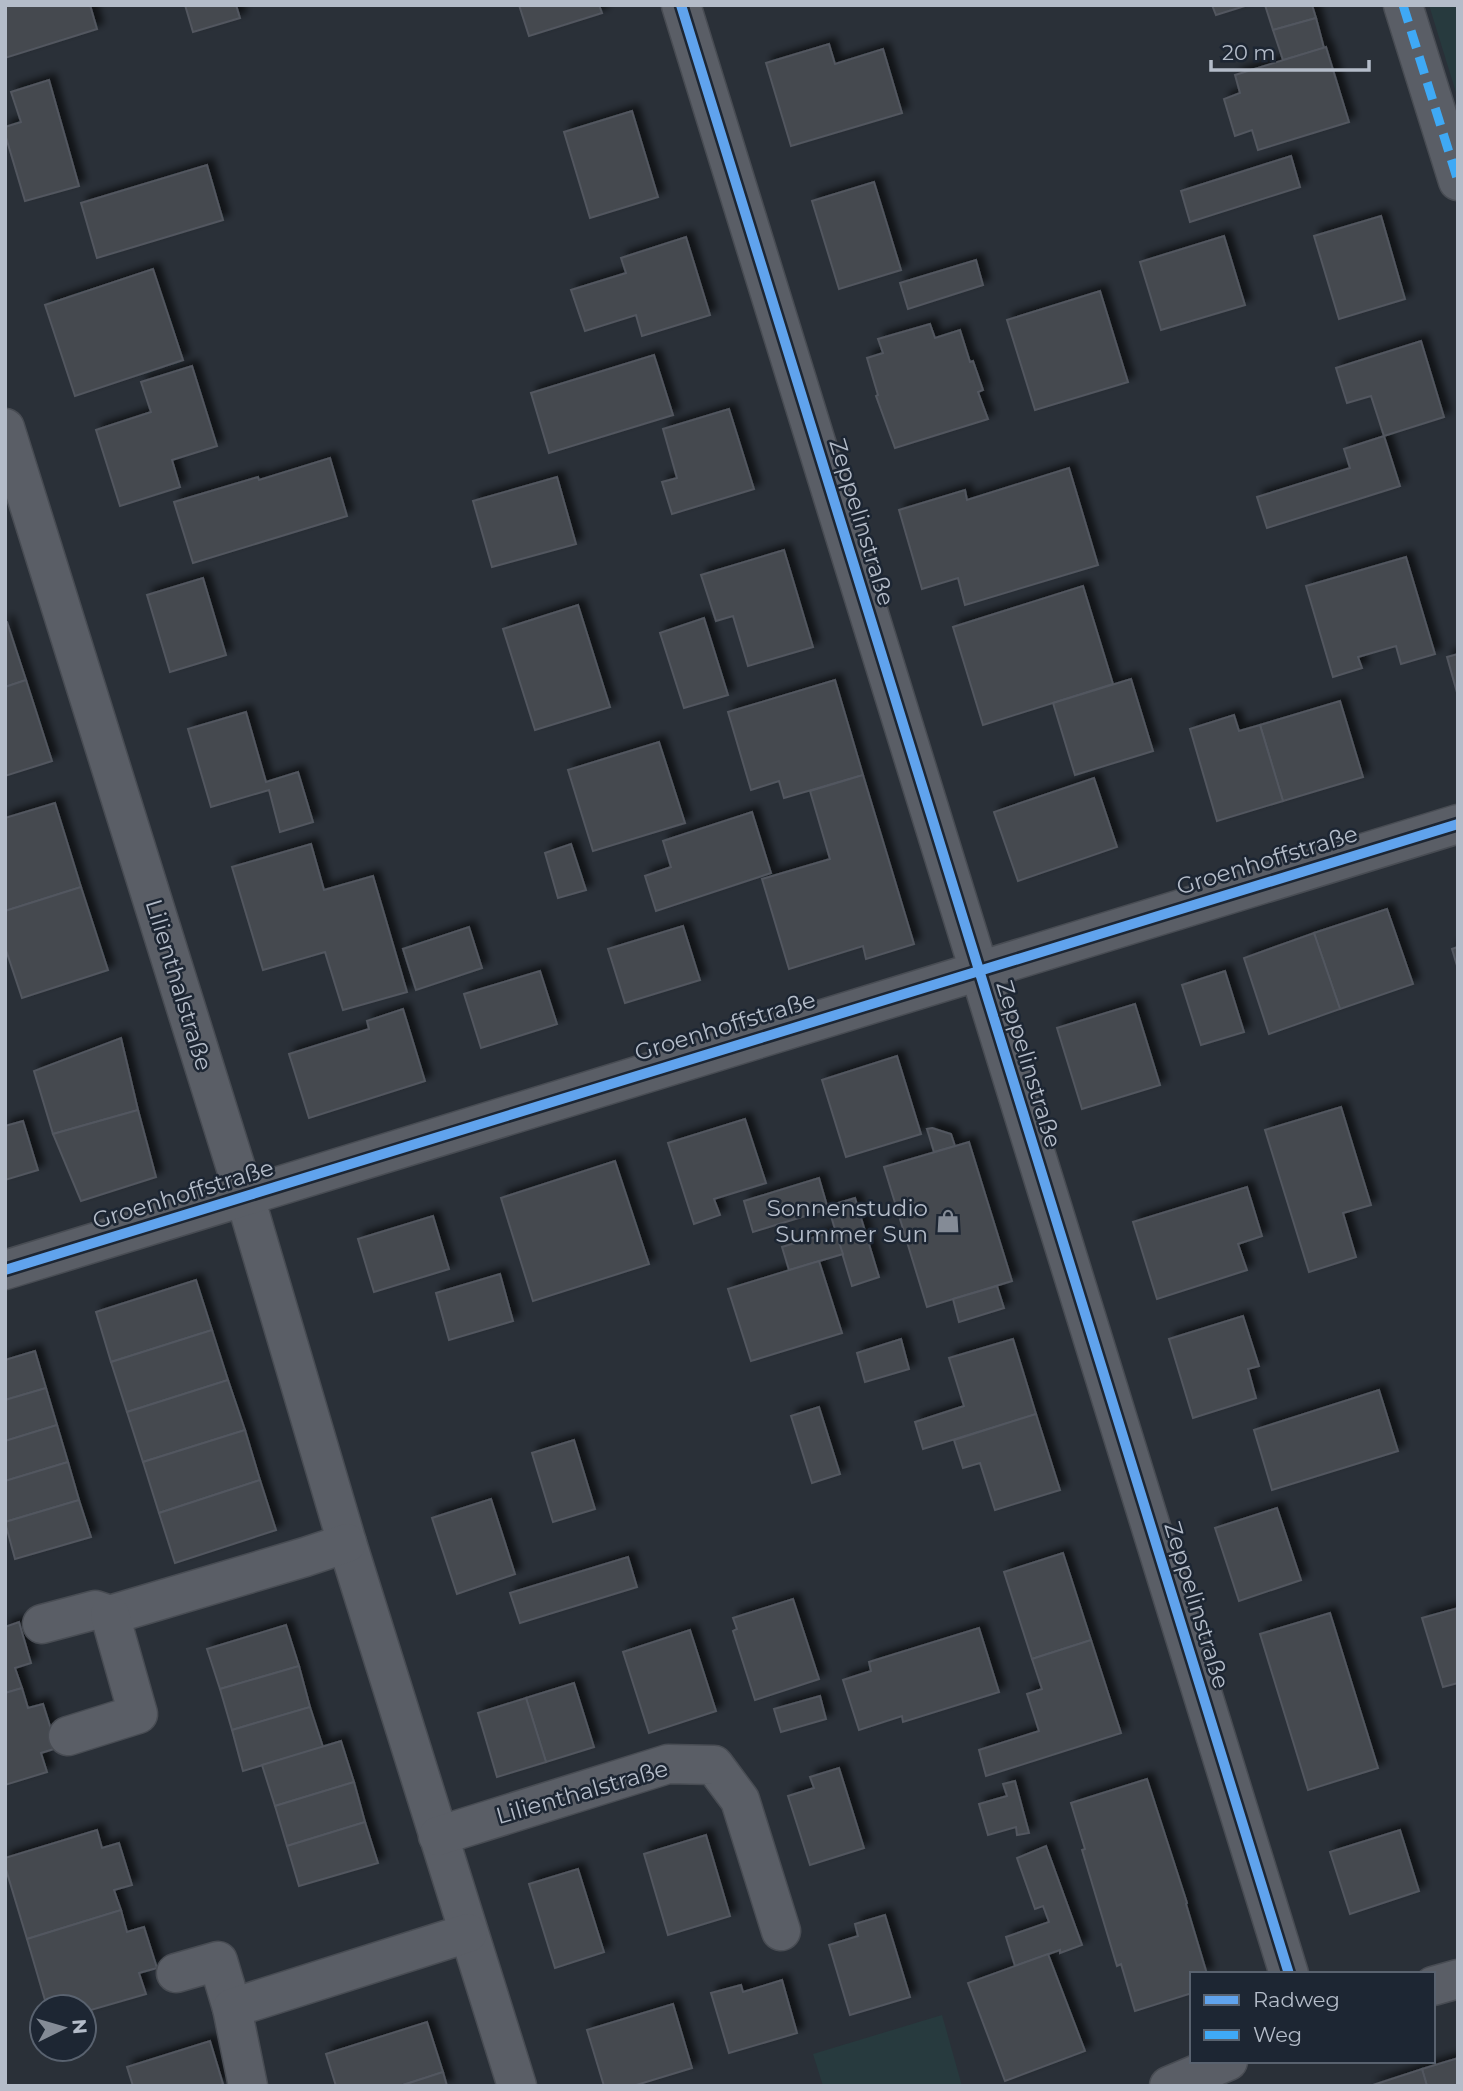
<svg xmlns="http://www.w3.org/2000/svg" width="1463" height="2091" viewBox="0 0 1463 2091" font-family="Montserrat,sans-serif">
<defs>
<filter id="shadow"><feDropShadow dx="6" dy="-6" stdDeviation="3.5" flood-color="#0009"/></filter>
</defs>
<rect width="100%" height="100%" fill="#2a3038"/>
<g fill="#273a3e">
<polygon points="1429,5 1458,5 1458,99"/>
<polygon points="942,2015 962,2086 823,2086 813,2054"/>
</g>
<g fill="#444950" stroke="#52575f" stroke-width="2" filter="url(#shadow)">
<polygon points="5,5 90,5 97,29 5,58"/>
<polygon points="185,5 236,5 240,18 193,32"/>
<polygon points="519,5 599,5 602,13 529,36"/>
<polygon points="1212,5 1248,5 1216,15"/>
<polygon points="1265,5 1312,5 1316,18 1273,30"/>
<polygon points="1316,18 1324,48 1283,60 1273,30"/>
<polygon points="829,44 835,64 883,49 902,113 791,146 766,63"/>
<polygon points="1326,47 1349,122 1258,150 1252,130 1235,136 1224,99 1240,93 1235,75"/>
<polygon points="49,80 79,186 25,201 5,134 5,127 21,122 11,92"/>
<polygon points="632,111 658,197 590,218 564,132"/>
<polygon points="1291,156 1300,187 1190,222 1181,191"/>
<polygon points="207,165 223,220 97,258 81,203"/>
<polygon points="874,182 901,270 839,289 812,201"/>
<polygon points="1381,216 1405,299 1339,319 1314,236"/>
<polygon points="1224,236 1245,305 1161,330 1140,262"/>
<polygon points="686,237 710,315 642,336 636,315 585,331 571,290 626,273 621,258"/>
<polygon points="976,260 983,285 908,309 900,283"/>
<polygon points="153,269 183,360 75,396 45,305"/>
<polygon points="1100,291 1128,382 1035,410 1007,320"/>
<polygon points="930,324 935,338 960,330 970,362 973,361 983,390 978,392 988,419 895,448 876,396 878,395 867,358 883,353 878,339"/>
<polygon points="1421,341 1444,417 1384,436 1371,396 1347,403 1336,368"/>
<polygon points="654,355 673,415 549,453 531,393"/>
<polygon points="192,366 217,446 172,460 180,487 120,506 96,430 151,412 141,382"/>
<polygon points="729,409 754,489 672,514 662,482 677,478 663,429"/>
<polygon points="1384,436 1400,486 1267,528 1257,497 1350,468 1344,449"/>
<polygon points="330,458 347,516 193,563 174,502 258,477 259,480"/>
<polygon points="1069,468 1098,565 965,605 958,578 922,589 899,510 965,490 967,500"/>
<polygon points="557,477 576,544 492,567 473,501"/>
<polygon points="784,550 813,647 748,666 733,616 716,621 701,575"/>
<polygon points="1406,557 1435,654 1401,664 1396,646 1358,657 1362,668 1333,677 1306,586"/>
<polygon points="203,578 226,655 170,672 147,595"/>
<polygon points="1083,586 1113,684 983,725 953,627"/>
<polygon points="578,605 610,707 535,730 503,629"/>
<polygon points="704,618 728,695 684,708 660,633"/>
<polygon points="5,622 7,622 26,680 5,687"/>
<polygon points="1458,654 1458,696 1447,657"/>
<polygon points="1131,679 1153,751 1075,775 1053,703"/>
<polygon points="26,680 52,761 5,776 5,687"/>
<polygon points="835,680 863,775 784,798 779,781 751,790 728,712"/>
<polygon points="1340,701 1363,777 1283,801 1260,725"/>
<polygon points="246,712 266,782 298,772 313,822 280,832 269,790 211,807 188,729"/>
<polygon points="1234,715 1239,731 1260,725 1283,801 1217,821 1190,729"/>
<polygon points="659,742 685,823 593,851 568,770"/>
<polygon points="863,775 914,944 866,959 863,946 789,969 762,879 830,859 810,791"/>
<polygon points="1094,778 1117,847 1018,881 994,812"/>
<polygon points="55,803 81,887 5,911 5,818"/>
<polygon points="752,812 771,873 656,911 645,876 671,867 663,841"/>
<polygon points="311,844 324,890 373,876 407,992 343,1010 325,952 263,970 232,867"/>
<polygon points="571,844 586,890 558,898 545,853"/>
<polygon points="81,887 108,970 22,998 5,947 5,911"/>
<polygon points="1387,909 1413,984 1340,1009 1314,933"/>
<polygon points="683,926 700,980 625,1003 608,949"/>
<polygon points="469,927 482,968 416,990 403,949"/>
<polygon points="1314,933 1340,1009 1269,1034 1244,958"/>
<polygon points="1458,947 1458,969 1452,949"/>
<polygon points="540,971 557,1024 481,1048 464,994"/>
<polygon points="1225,971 1244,1032 1201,1045 1182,985"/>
<polygon points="1135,1004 1160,1085 1082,1109 1057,1028"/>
<polygon points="403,1009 425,1081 309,1118 289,1054 369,1029 367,1021"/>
<polygon points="121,1038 138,1110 53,1134 34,1071"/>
<polygon points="897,1056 921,1134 846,1157 822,1080"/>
<polygon points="1341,1107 1371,1205 1343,1213 1356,1257 1309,1272 1265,1130"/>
<polygon points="138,1110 156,1177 81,1201 53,1134"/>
<polygon points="745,1119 766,1183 714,1199 720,1215 694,1224 668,1143"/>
<polygon points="23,1121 38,1170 5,1180 5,1126"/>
<polygon points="932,1128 951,1134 955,1146 934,1152 927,1129"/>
<polygon points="969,1142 1012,1281 927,1307 884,1167"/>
<polygon points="615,1161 649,1264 533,1301 501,1198"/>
<polygon points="819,1178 828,1209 753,1232 744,1201"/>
<polygon points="1247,1187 1262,1236 1238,1244 1247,1270 1157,1299 1133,1222"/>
<polygon points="855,1198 879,1277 852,1286 828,1206"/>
<polygon points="433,1216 449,1269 374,1292 358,1239"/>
<polygon points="835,1231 843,1254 789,1270 782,1247"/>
<polygon points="819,1261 842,1333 751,1361 728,1289"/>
<polygon points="500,1274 513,1321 449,1340 436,1293"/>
<polygon points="196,1280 212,1330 111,1362 96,1312"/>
<polygon points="997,1286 1004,1308 959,1322 953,1299"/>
<polygon points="1243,1316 1259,1366 1248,1369 1256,1398 1193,1418 1169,1339"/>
<polygon points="212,1330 228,1380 127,1412 111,1362"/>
<polygon points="901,1339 909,1369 865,1382 857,1353"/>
<polygon points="1013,1339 1036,1414 923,1449 915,1422 964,1406 949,1358"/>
<polygon points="35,1351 46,1388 5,1400 5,1360"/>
<polygon points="228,1380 245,1430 143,1462 127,1412"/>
<polygon points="46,1388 57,1425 5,1441 5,1400"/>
<polygon points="1379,1390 1398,1451 1272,1490 1254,1430"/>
<polygon points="819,1407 840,1474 812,1483 791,1416"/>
<polygon points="1036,1414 1060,1490 995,1510 980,1463 963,1468 954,1440"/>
<polygon points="57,1425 68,1462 5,1481 5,1441"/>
<polygon points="245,1430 260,1480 159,1513 143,1462"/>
<polygon points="574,1440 595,1509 553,1522 532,1453"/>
<polygon points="68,1462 79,1500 5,1522 5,1481"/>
<polygon points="260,1480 276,1530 175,1563 159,1513"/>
<polygon points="491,1499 515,1574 457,1594 432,1518"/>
<polygon points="79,1500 91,1537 15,1559 5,1522"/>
<polygon points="1277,1508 1301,1580 1239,1601 1215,1528"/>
<polygon points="1063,1553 1091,1640 1032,1659 1004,1572"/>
<polygon points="628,1557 637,1587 520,1623 510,1593"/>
<polygon points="793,1599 819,1679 755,1700 733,1631 737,1629 733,1618"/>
<polygon points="1458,1608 1458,1683 1443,1687 1422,1618"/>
<polygon points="1330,1613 1378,1768 1308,1790 1260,1634"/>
<polygon points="19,1622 31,1663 15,1668 22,1688 5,1693 5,1627"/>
<polygon points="286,1625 299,1666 220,1689 207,1649"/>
<polygon points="979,1628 999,1692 903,1722 902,1716 859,1730 843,1680 871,1671 869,1662"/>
<polygon points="690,1630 716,1711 649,1733 623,1652"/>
<polygon points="1091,1640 1121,1733 986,1776 979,1750 1039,1731 1027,1694 1042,1689 1032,1659"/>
<polygon points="299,1666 310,1707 232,1730 220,1689"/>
<polygon points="574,1683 594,1747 546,1762 526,1698"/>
<polygon points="22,1688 28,1708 43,1704 57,1748 41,1753 47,1772 5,1785 5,1693"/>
<polygon points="820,1696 826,1719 781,1732 774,1709"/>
<polygon points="526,1698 546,1762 497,1777 478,1713"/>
<polygon points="310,1707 323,1747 243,1771 232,1730"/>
<polygon points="341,1741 354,1782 275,1806 262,1765"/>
<polygon points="839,1768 864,1848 810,1865 788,1796 814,1788 810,1777"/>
<polygon points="1147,1779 1187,1903 1186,1904 1207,1974 1192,1974 1192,1993 1135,2011 1121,1964 1117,1966 1082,1850 1085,1849 1071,1803"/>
<polygon points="1015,1781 1029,1833 1017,1835 1016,1827 988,1835 979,1804 1007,1796 1003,1784"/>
<polygon points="354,1782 365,1822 287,1846 275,1806"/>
<polygon points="365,1822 378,1863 299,1886 287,1846"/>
<polygon points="97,1830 102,1848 119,1843 132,1885 114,1890 121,1910 27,1939 5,1866 5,1858"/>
<polygon points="1400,1830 1419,1891 1350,1914 1330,1852"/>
<polygon points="706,1835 730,1916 668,1935 644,1854"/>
<polygon points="1046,1846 1082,1945 1060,1953 1060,1950 1015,1966 1006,1937 1049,1922 1043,1906 1035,1909 1017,1858"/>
<polygon points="578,1869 604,1952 555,1968 529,1884"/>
<polygon points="121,1910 127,1932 144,1927 157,1968 139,1973 146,1994 84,2012 84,2007 47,2007 27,1939"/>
<polygon points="885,1915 910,1997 850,2015 829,1945 858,1936 855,1924"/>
<polygon points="1048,1954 1085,2051 1005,2081 968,1983"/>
<polygon points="782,1980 797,2033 729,2053 711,1993 741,1985 743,1992"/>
<polygon points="673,2004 692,2068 633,2086 604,2086 587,2030"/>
<polygon points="427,2022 443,2072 400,2086 336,2086 326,2054"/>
<polygon points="210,2041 223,2084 218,2086 133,2086 127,2067"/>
<polygon points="1458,2058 1458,2086 1427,2086 1422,2069"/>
<polygon points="1422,2069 1427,2086 1370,2086"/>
<polygon points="443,2072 447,2086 400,2086"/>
</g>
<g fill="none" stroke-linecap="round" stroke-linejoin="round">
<g stroke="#484c53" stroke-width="41">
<g id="minor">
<polyline points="681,5 1289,1974"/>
<polyline points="1403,5 1458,181"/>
<polyline points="5,428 245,1197 347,1543 517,2086"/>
<polyline points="5,1270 1458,824"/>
<polyline points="42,1624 95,1610 110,1615 305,1557 347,1543"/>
<polyline points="68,1736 138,1714 110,1615"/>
<polyline points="438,1836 668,1764 714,1765 740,1800 781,1931"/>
<polyline points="176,1973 218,1961 232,2008"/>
<polyline points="1433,1986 1458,1979"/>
<polyline points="248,2086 232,2008 468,1933"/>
<polyline points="1169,2086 1228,2061"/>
</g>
</g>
<use href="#minor" stroke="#5a5e66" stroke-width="38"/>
<polyline stroke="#3fa9f5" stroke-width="9" stroke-dasharray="18 9" stroke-linecap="butt" points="1403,5 1458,181"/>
<g stroke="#1d2633" stroke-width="15">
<g id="cycleway">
<polyline points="681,5 1289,1974"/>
<polyline points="5,1270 1458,824"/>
</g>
</g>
<use href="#cycleway" stroke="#60a3ed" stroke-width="10"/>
</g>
<defs>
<g id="shop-bare" transform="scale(1.89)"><path d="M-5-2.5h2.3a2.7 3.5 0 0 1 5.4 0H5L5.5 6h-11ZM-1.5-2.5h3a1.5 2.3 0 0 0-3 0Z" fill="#848b96" stroke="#1d2633" stroke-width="2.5" paint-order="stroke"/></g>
</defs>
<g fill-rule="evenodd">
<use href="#shop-bare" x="948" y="1221"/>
</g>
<g text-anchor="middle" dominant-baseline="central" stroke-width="5" stroke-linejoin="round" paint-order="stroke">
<g font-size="23" fill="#b4bcc9" stroke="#1d2633">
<text transform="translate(862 522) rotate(73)">Zeppelinstraße</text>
<text transform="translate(1267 860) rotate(-17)">Groenhoffstraße</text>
<text transform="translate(179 985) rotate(73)">Lilienthalstraße</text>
<text transform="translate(725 1026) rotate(-17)">Groenhoffstraße</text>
<text transform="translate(1029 1064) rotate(73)">Zeppelinstraße</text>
<text transform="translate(183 1194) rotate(-17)">Groenhoffstraße</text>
<text transform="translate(1197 1605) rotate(73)">Zeppelinstraße</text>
<text transform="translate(582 1792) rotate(-16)">Lilienthalstraße</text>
</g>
<g font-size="23" fill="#b4bcc9" stroke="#1d2633" text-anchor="end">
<text x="928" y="1208">Sonnenstudio<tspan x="928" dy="26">Summer Sun</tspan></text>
</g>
</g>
<rect width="1463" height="2091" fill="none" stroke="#b4bcc9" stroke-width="14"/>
<rect x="1190" y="1972" width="245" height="91" fill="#1d2633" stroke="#59626f" stroke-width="2"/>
<rect x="1204" y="1995" width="35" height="10" fill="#60a3ed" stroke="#59626f" stroke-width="2"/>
<text x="1253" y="2007" font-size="21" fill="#b4bcc9">Radweg</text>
<rect x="1204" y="2030" width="35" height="10" fill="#3fa9f5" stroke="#59626f" stroke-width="2"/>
<text x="1253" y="2042" font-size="21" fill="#b4bcc9">Weg</text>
<g transform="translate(63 2028) rotate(85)"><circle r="33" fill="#1d2633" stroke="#59626f" stroke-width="2"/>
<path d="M0-5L12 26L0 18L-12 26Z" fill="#848b96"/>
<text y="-10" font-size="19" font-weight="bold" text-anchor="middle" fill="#b4bcc9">N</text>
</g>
<path d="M1211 60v10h158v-10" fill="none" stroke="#b4bcc9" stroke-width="3.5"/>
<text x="1222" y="60" font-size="21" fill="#b4bcc9" stroke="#1d2633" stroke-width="5" paint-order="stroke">20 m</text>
</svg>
